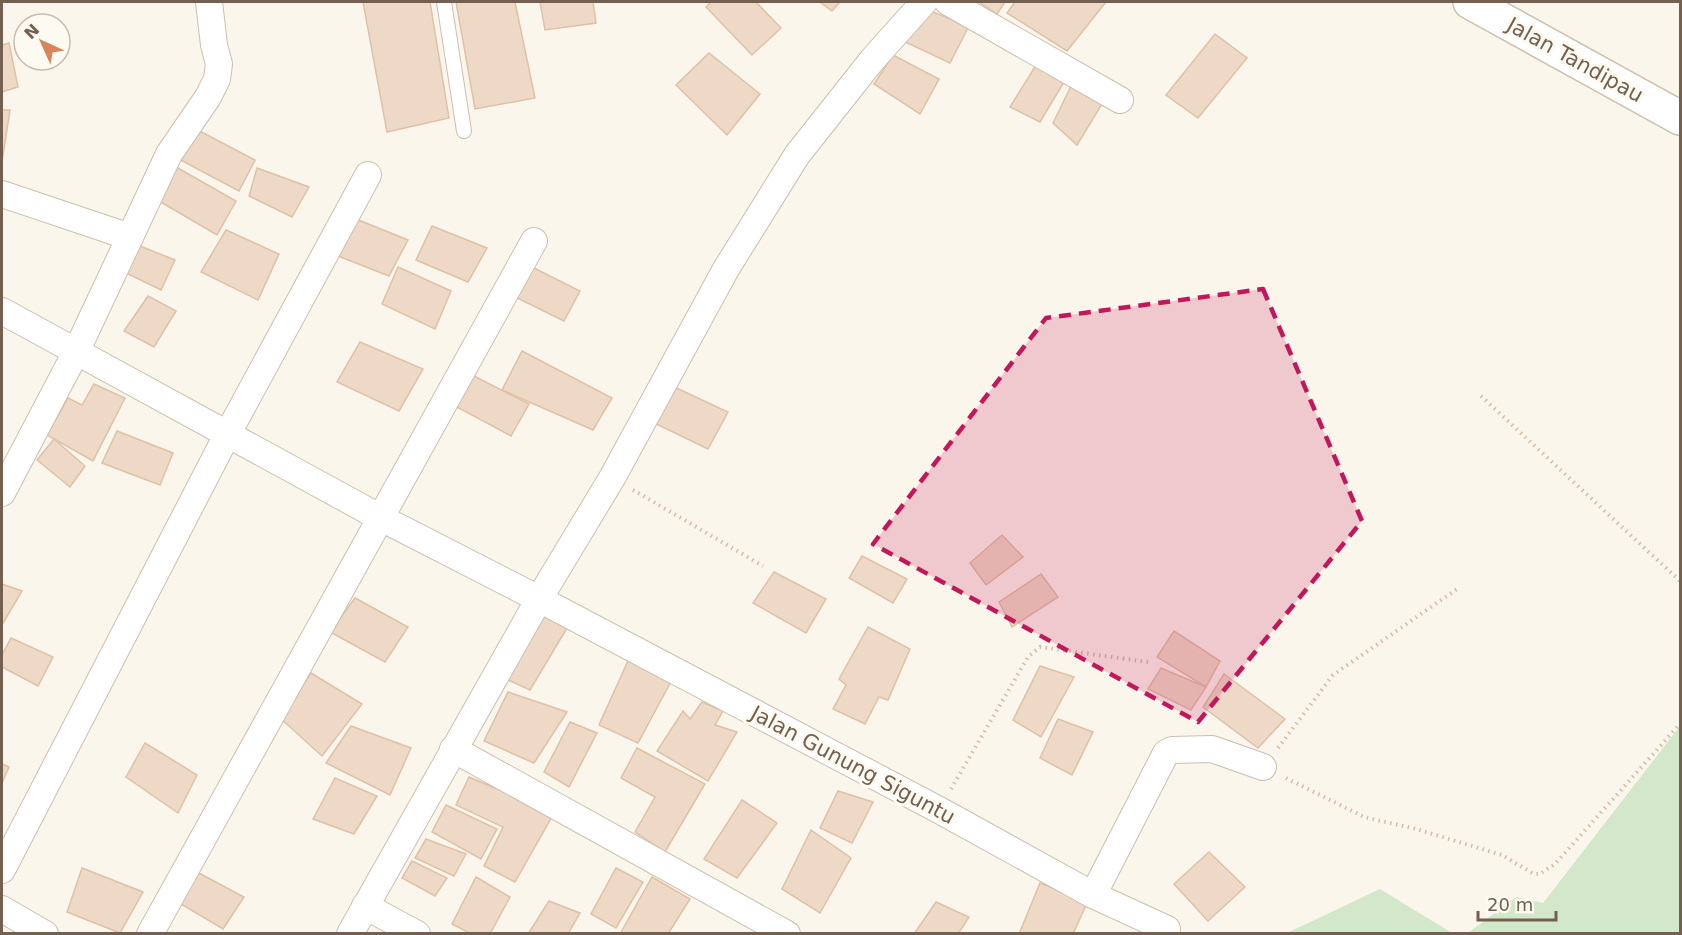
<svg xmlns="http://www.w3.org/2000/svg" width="1682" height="935" viewBox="0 0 1682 935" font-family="'DejaVu Sans',sans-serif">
<rect width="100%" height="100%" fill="#fbf6eb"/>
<g fill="#d3e7ca">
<polygon points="1680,726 1680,933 1468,933 1516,897 1543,903"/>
<polygon points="1380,889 1452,933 1287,933"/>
</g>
<g fill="#edd9c5" stroke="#dec2a7" stroke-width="1.5">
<polygon points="363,2 430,2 449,118 387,132"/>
<polygon points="456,2 515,2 535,98 475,109"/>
<polygon points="540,2 593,2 596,23 545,30"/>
<polygon points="711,2 756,2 781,28 752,55 706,7"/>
<polygon points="820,2 840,2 832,11"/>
<polygon points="979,2 1005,2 997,14"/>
<polygon points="1015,2 1106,2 1067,51 1007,13"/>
<polygon points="925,9 969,26 950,63 901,40"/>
<polygon points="1215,34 1247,58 1198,118 1166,95"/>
<polygon points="9,43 18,87 2,92 2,45"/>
<polygon points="709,53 760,94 727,135 676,85"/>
<polygon points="893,55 939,79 920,114 874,84"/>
<polygon points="1038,62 1067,77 1040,122 1010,107"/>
<polygon points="1072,84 1102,104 1077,145 1053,123"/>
<polygon points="2,110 10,110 2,162"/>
<polygon points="190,126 255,160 239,191 171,155"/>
<polygon points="169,163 236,201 217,235 152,197"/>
<polygon points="257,168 309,187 292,217 249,196"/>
<polygon points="351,217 408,240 389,276 333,254"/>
<polygon points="432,226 487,248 468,282 416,260"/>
<polygon points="226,230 279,254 258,300 201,272"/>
<polygon points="140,246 175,260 161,290 124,272"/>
<polygon points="530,266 580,291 564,321 513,296"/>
<polygon points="398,267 451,291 435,329 382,304"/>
<polygon points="148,296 176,311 154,347 124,331"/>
<polygon points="360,342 423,369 399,411 337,382"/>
<polygon points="522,351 612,398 593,430 502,390"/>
<polygon points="466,372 529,404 511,436 453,405"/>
<polygon points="94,384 125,398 93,461 47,435 68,398 82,405"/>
<polygon points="670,385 728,412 708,449 650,421"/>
<polygon points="117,431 173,453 160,485 102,463"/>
<polygon points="54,439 85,466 70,487 37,460"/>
<polygon points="1002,535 1023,557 986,585 970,563"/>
<polygon points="862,556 907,579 893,603 849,578"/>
<polygon points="774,572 826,599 806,633 753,603"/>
<polygon points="1041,574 1058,597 1012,627 999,602"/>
<polygon points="2,584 22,591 2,625"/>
<polygon points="355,598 408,627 385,662 330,632"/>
<polygon points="539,609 570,623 530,690 504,678"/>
<polygon points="868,627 910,649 888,700 879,697 865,724 833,709 846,685 839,679"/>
<polygon points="1174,631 1220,661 1206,687 1157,657"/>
<polygon points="11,638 53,657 38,686 2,667 2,655"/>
<polygon points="628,661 674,676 638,743 599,725"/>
<polygon points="1040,666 1074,677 1041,737 1013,720"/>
<polygon points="1161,668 1206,687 1191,710 1148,689"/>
<polygon points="311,673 362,704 322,756 280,718"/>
<polygon points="1224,674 1285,719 1258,748 1203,707"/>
<polygon points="508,692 567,712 534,763 484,741"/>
<polygon points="702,702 723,711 715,725 737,732 708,781 657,751 683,711 690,719"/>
<polygon points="1058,719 1093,732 1072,775 1040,758"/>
<polygon points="570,722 597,733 569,787 544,772"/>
<polygon points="351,726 411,748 390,795 326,763"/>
<polygon points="145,743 197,775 178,813 126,777"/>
<polygon points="637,748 705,784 665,852 635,832 655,797 621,778"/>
<polygon points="2,764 9,767 2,783"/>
<polygon points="469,777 554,813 515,882 484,866 503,827 456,805"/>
<polygon points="335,778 377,796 354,834 313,819"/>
<polygon points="838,791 873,802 852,843 820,828"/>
<polygon points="742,800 777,823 737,878 704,859"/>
<polygon points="446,805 497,829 481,859 432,832"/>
<polygon points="811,830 851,858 820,913 782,889"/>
<polygon points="426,839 466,854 454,876 415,858"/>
<polygon points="1209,852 1245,887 1208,921 1174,884"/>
<polygon points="412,861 447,878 435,896 402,878"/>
<polygon points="82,868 143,892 120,933 67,912"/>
<polygon points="616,868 643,882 616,928 591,914"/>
<polygon points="195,871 244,897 223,929 176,901"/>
<polygon points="476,877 510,897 490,934 471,934 452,924"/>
<polygon points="652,877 690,899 668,934 620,934"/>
<polygon points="1040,883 1088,901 1073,934 1019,934"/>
<polygon points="549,901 580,913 568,934 528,934"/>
<polygon points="936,902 969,917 958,934 914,934"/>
</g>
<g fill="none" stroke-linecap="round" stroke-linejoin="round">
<g stroke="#ccbfb1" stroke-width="16">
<polyline id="lane" points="444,2 464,131"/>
</g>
<g stroke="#ccbfb1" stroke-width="28">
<g id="street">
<polyline points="948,2 1120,100"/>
<polyline points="2,194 130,237"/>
<polyline points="2,311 381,518 539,599 939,810 1093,895 1167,929"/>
<polyline points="2,493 76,352 169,154 208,97 217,79 219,64 214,45 209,2"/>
<polyline points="453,749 787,934"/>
<polyline points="2,870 227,435 368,175"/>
<polyline points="1093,895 1166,753 1172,750 1212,749 1263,767"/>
<polyline points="365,906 417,934"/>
<polyline points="2,909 45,934"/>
<polyline points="150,934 534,241"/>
<polyline points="350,934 539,599 612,478 726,269 797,155 873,59 924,2"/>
</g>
</g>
<g stroke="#cec0af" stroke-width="36">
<polyline id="secondary" points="1470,2 1680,118"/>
</g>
<g stroke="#d3bda8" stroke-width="4" stroke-dasharray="1.5 4.5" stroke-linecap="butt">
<polyline points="1481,396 1680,581"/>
<polyline points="633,490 763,566"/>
<polyline points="1278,748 1333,675 1457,589"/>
<polyline points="1286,778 1364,817 1416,829 1502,855 1534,874 1540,874 1555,864 1680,724"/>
<polyline points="951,789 1028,657 1040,647 1148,662"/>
</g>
<use href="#lane" stroke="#fff" stroke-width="14"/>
<use href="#street" stroke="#fff" stroke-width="26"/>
<use href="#secondary" stroke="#fff" stroke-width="33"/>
</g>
<path fill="#c2185b" fill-opacity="0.2" stroke="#c2185b" stroke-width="4.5" stroke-dasharray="12 8" stroke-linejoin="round" d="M1263,289l99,232 -164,201 -325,-178 173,-226z"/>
<g text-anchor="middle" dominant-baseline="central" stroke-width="6" stroke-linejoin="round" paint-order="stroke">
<g font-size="21" fill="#736050" stroke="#fdfaf1">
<text transform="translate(1575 60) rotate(29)">Jalan Tandipau</text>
<text transform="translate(853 765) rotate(28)">Jalan Gunung Siguntu</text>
</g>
</g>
<rect width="1682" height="935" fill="none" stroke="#736050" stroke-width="6"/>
<g transform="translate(42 42) rotate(315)"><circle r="28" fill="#fdfaf1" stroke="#c6bcb1" stroke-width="1.5"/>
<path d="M0-4.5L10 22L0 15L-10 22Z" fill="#d7855d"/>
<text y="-9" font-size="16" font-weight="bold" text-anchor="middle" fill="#736050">N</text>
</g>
<path d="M1478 911v9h78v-9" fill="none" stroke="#736050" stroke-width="3"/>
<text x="1487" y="911" font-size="18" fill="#736050" stroke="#fdfaf1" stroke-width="4.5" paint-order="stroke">20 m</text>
</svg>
